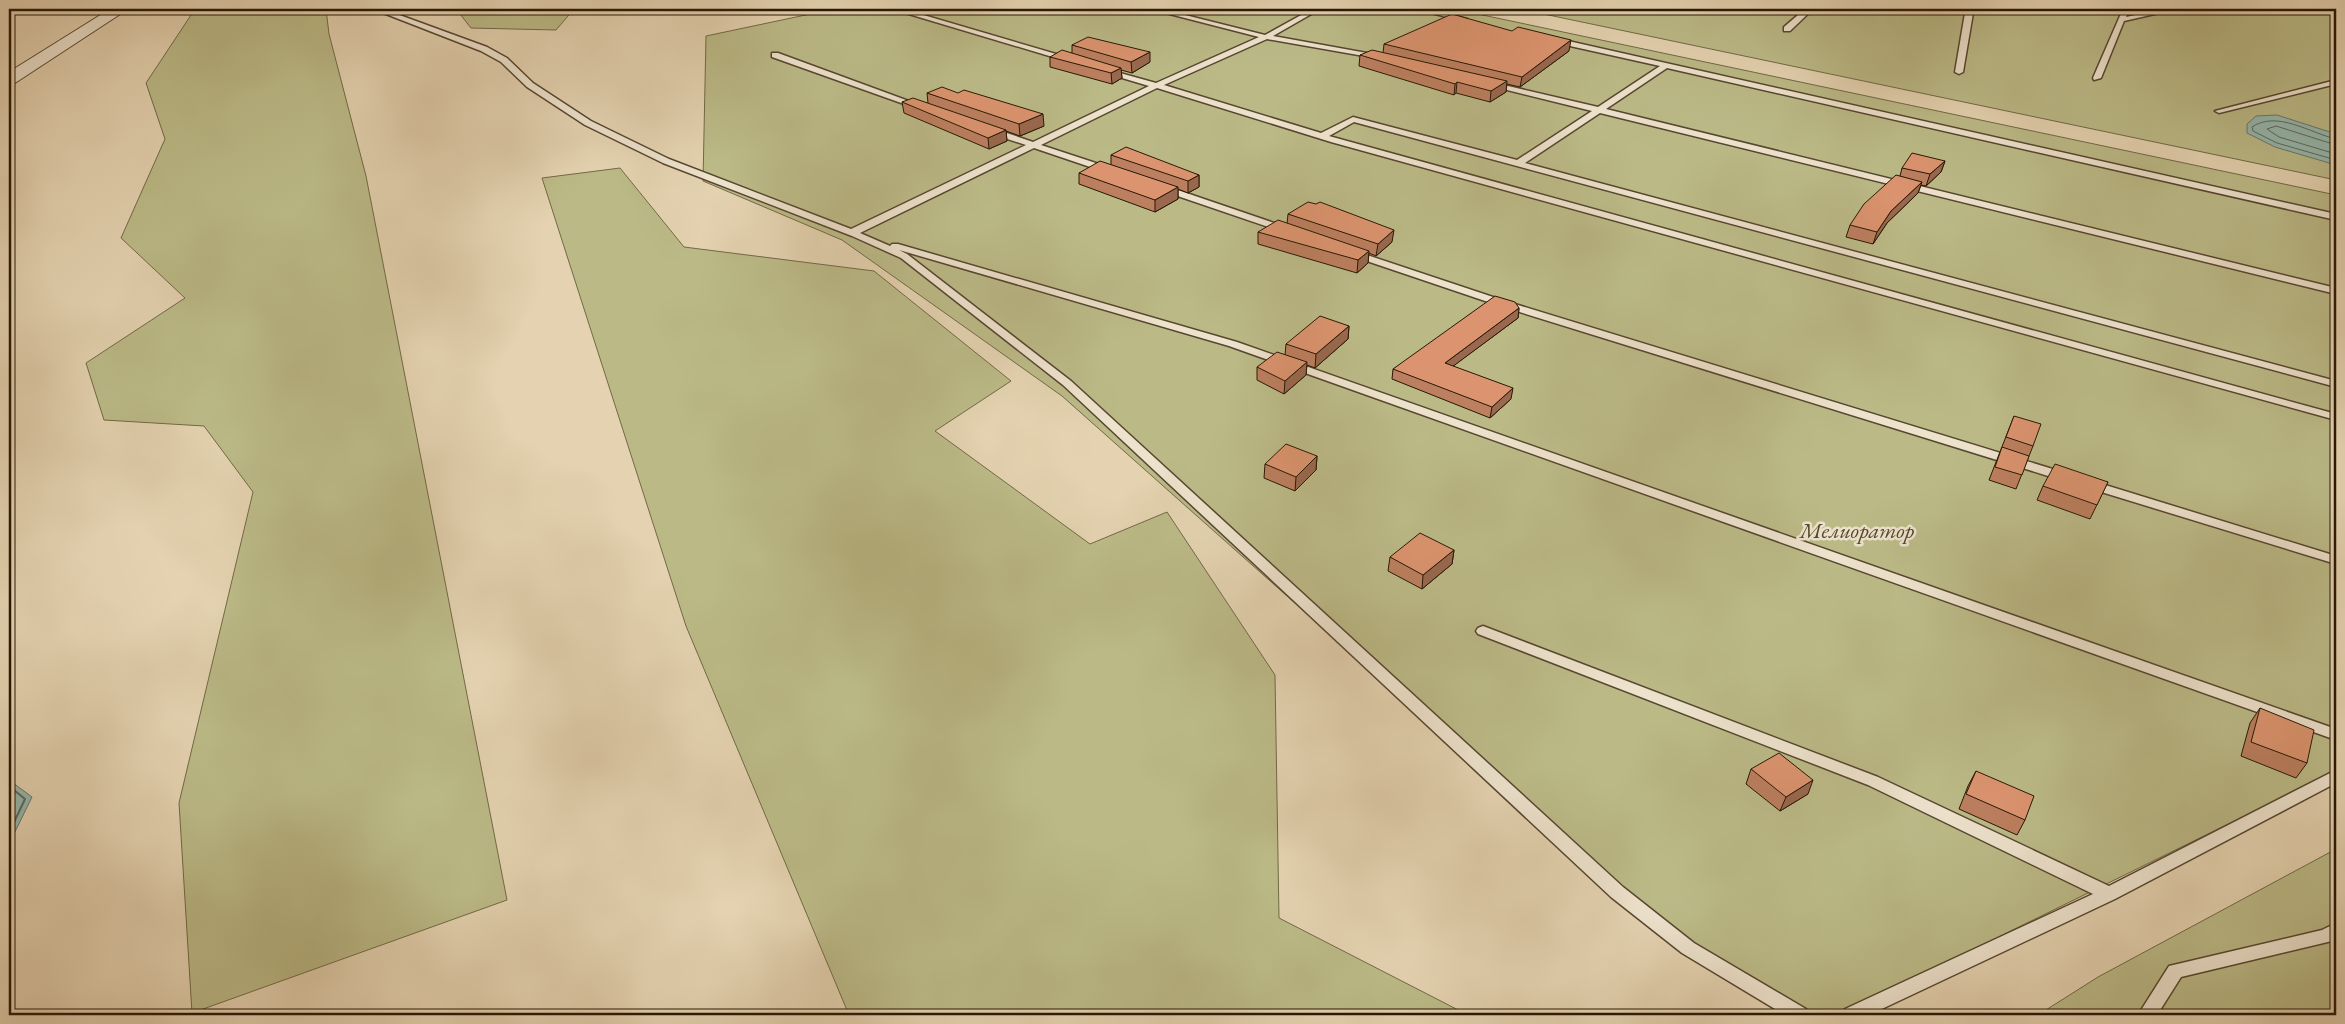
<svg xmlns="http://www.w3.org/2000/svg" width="2345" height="1024" viewBox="0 0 2345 1024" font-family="'EB Garamond',serif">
<rect width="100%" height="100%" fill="#e4d2b0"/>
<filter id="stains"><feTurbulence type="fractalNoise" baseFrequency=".004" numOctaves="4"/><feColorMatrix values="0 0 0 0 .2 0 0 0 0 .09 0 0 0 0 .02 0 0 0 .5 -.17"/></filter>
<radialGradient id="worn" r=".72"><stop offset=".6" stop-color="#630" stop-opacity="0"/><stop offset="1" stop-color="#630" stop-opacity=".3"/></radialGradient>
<g fill="#bbba87" stroke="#726946">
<polygon points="195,9 326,9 329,34 366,176 507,900 192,1013 179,803 253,492 204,426 104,420 86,363 185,298 121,238 165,139 146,83"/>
<polygon points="456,9 574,9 556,30 471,28"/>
<polygon points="834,9 1454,9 2336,195 2336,771 1840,1015 1800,1015 1675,941 1062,396 842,240 703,181 706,36"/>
<polygon points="1520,9 2336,9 2336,180 1558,17"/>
<polygon points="620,168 684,247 874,271 1011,381 935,431 1090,544 1167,512 1275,675 1279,918 1468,1015 849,1015 686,626 542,178"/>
<polygon points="2336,849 2336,1015 2038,1015 2098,977"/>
</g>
<g fill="#95b7ad" stroke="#69776a">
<polygon points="2277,115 2336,134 2336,165 2275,147 2247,133 2247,124 2256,116"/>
<polygon points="9,780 32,797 9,844"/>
</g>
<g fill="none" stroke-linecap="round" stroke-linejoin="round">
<g stroke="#5e6859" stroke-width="1">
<path d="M2336,139c-26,-6 -59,-29 -84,-12l1,4 24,12 59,17"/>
<polyline points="2336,145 2276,126 2267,129 2279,137 2336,154"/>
</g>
<polyline stroke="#5e6859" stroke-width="2" points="9,786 25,799 9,833"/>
<g stroke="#574630" stroke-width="3">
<g id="service">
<polygon points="373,9 383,9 487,47 507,58 533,83 591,121 669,159 851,229 1026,145 989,133 989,129 995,129 1033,142 1149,86 1102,72 1102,68 1156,83 1259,37 1150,9 1161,9 1265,35 1312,9 1320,9 1273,36 1378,55 1382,57 1381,59 1267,39 1164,85 1321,133 1353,117 1517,160 1592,111 1487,85 1487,81 1598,107 1660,66 1552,42 1552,38 1555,38 2336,214 2336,220 1667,68 1606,109 2336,288 2336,294 1600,113 1525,163 2336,381 2336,387 1354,122 1329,136 2336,414 2336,420 1331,142 1157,88 1041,145 1111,168 1111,172 1105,172 1034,148 860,233 890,246 892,244 898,244 1237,342 2336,729 2336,740 1229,346 899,250 907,254 1071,381 1623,887 1694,943 1806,1009 1809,1015 1785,1015 1682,953 1611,897 1063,385 901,258 852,236 663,163 585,125 527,87 501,62 481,51"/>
<polygon points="892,9 903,9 1073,59 1066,61"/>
<polygon points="1415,9 1427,9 1467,19 1463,21"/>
<polygon points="1805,9 1813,9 1790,31 1784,31 1784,27"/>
<polygon points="1969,9 1976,9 1973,13 1963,72 1959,74 1955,72 1965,13"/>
<polygon points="2123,9 2130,9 2126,17 2164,9 2177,9 2124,21 2101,78 2094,80 2093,78"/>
<polygon points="772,53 778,53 925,107 918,109 772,57"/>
<polygon points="2336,80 2336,84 2219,113 2215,111"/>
<polygon points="1163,185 1289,228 1291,230 1286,233 1283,232 1160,190 1160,186"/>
<polygon points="1352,250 1505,301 2069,474 2071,477 2065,481 2061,480 1497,305 1349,255 1349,251"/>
<polygon points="2089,480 2336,556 2336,564 2085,487 2083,484"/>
<polygon points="1483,626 1878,777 2109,886 2336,770 2336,783 2115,899 1869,1015 1842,1015 1845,1009 2093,894 1868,785 1478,634 1476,631 1478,628"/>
<polygon points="2336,923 2336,939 2332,941 2181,977 2157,1015 2138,1015 2169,966 2322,930"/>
</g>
</g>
<g stroke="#574630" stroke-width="2">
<polygon id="tertiary" points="110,9 128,9 15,83 9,84 9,72"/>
</g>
<use href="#service" fill="#ede2cc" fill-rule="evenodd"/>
<use href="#tertiary" fill="#ede2cc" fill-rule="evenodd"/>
</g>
<g fill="#bc7f5f" stroke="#281805">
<polygon points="1384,44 1569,51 1520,87 1507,84 1506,92 1490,102 1456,93 1454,95 1359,66 1360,55 1383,53"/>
<polygon points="1072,45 1150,62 1132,73 1121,70 1122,78 1112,84 1050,67 1050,57 1072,53"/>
<polygon points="927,93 1044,126 1020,136 1006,131 1007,141 989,149 904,113 902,102 928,103"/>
<polygon points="1111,155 1199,175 1199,187 1188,193 1178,189 1178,199 1155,212 1079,184 1079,173 1111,165"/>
<polygon points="1945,161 1941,172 1926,186 1921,185 1918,193 1887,223 1873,244 1846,237 1850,225 1900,176 1902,168"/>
<polygon points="1288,214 1392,242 1376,256 1369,253 1368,263 1357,273 1258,244 1258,232 1287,224"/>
<polygon points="1519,308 1518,318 1453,366 1511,399 1490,418 1392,379 1393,369"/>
<polygon points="1349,326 1348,339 1315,368 1307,365 1306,375 1284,394 1257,380 1257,367 1285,355 1286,344"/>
<polygon points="2014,416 2033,446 2016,489 1989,480"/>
<polygon points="1317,456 1316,470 1295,491 1264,478 1265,464"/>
<polygon points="2108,482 2090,519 2037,500 2043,486"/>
<polygon points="1454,550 1452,564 1422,589 1388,571 1390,557"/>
<polygon points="2260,708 2307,763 2296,778 2241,756 2250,723"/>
<polygon points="1751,769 1808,794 1780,811 1746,784"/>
<polygon points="1976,771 2025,820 2017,835 1959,809 1968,786"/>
</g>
<g fill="#99684e" stroke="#281805">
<polygon points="1571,40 1569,51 1520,87 1522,77"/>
<polygon points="1150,52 1150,62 1132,73 1131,62"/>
<polygon points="1121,68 1122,78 1112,84 1111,73"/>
<polygon points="1507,81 1506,92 1490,102 1491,91"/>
<polygon points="1457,82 1456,93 1454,95 1455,84"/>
<polygon points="1043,114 1044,126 1020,136 1019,124"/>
<polygon points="1006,130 1007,141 989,149 988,138"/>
<polygon points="1945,161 1941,172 1926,186 1930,174"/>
<polygon points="1199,175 1199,187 1188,193 1188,181"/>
<polygon points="1922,182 1918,193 1887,223 1873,244 1877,232 1891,211"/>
<polygon points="1178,187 1178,199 1155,212 1155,200"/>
<polygon points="1394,230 1392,242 1376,256 1378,244"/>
<polygon points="1369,251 1368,263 1357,273 1358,260"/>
<polygon points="1519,308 1518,318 1444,373 1445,363"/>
<polygon points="1349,326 1348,339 1315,368 1316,354"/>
<polygon points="1307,362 1306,375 1284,394 1285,381"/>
<polygon points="1513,388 1511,399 1490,418 1492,407"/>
<polygon points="1317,456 1316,470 1295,491 1296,477"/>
<polygon points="1454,550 1452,564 1422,589 1423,575"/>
<polygon points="1813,780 1808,794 1780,811 1786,797"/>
</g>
<g fill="#db946f" stroke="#281805">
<polygon points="1452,14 1512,31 1518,27 1571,40 1522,77 1384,44"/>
<polygon points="1088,37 1150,52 1131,62 1072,45"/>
<polygon points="1062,50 1121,68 1111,73 1050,57"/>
<polygon points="1372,50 1507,81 1491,91 1457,82 1455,84 1360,55"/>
<polygon points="942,87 958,93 964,90 1043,114 1019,124 927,93"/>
<polygon points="913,98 1006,130 988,138 902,102"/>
<polygon points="1126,147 1199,175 1188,181 1111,155"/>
<polygon points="1912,153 1945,161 1930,174 1902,168"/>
<polygon points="1100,161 1178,187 1155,200 1079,173"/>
<polygon points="1896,175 1922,182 1891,211 1877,232 1850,225 1864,204"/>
<polygon points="1308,202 1316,204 1320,202 1394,230 1378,244 1288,214"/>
<polygon points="1278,220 1369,251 1358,260 1258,232"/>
<polygon points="1495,296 1515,302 1519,308 1445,363 1513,388 1492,407 1393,369"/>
<polygon points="1320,316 1349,326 1316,354 1286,344"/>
<polygon points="1277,352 1307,362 1285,381 1257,367"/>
<polygon points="2014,416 2041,424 2033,446 2006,437"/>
<polygon points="1286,444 1317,456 1296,477 1265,464"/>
<polygon points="2002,447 2029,456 2022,475 1995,467"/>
<polygon points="2055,464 2108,482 2097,505 2043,486"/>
<polygon points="1420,533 1454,550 1423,575 1390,557"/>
<polygon points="2260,708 2314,730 2307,763 2251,742"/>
<polygon points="1779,753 1813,780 1786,797 1751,769"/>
<polygon points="1976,771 2034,796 2025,820 1966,794"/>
</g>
<g text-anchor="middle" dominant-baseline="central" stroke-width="5" stroke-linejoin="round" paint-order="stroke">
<g font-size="22" font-style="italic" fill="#54492c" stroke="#ede2cc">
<text x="1857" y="530">Мелиоратор</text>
</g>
</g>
<rect width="2345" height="1024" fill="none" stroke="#e4d2b0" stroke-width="30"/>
<rect x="10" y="10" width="2325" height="1004" fill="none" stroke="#281805" stroke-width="2.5"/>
<rect x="15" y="15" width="2315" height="994" fill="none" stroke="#281805"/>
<rect width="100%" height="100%" filter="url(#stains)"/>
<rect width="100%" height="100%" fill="url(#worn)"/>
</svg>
